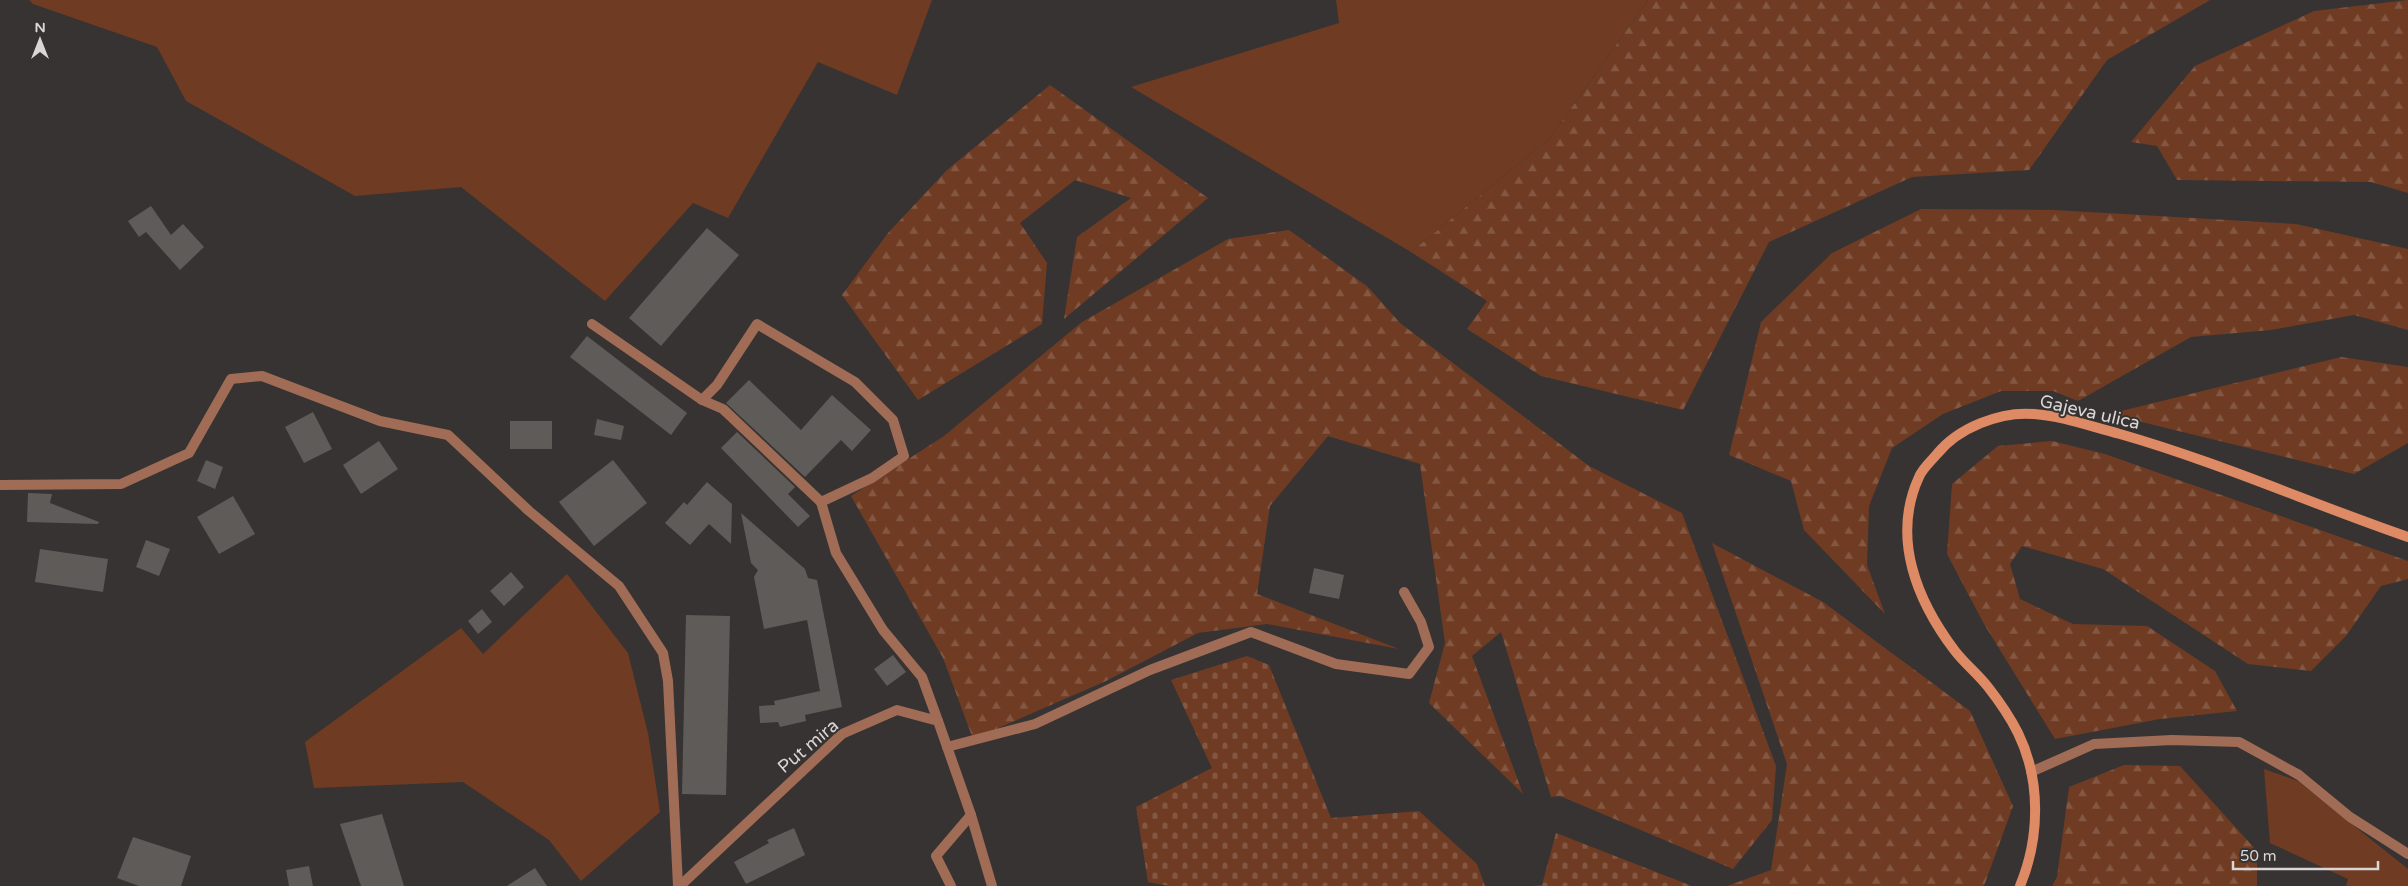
<svg xmlns="http://www.w3.org/2000/svg" width="2408" height="886" viewBox="0 0 2408 886" font-family="'Varela Round',sans-serif">
<defs>
<pattern id="forest-firs" width="22" height="20" patternUnits="userSpaceOnUse" patternTransform="scale(1.25)"><rect width="22" height="20" fill="#6f3b23"/><path d="M5 1l3.5 6h-7zM16 11l3.5 6h-7z" fill="#835742"/></pattern>
<pattern id="cemetery-stones" width="16" height="16" patternUnits="userSpaceOnUse" patternTransform="scale(1.25)"><rect width="16" height="16" fill="#6f3b23"/><path d="M2 7V4a2 2 0 0 1 4 0v3zM10 15v-3a2 2 0 0 1 4 0v3z" fill="#835742"/></pattern>
</defs>
<rect width="100%" height="100%" fill="#373332"/>
<g fill="#6f3b23">
<polygon points="29,0 932,0 897,95 818,62 728,218 693,203 605,301 461,187 355,196 186,101 157,47 33,4"/>
<polygon points="1336,0 1648,0 1550,138 1411,252 1131,87 1339,23"/>
<polygon points="567,574 628,653 648,733 660,812 581,881 549,840 463,782 314,788 305,742 461,628 483,654"/>
<polygon points="2264,769 2298,781 2408,869 2408,886 2346,886 2348,879 2270,843"/>
</g>
<g fill="url(#forest-firs)">
<polygon points="1648,0 2210,0 2107,60 2029,170 1912,177 1769,242 1683,410 1541,376 1467,329 1487,301 1411,252 1550,138"/>
<polygon points="2408,0 2408,193 2371,182 2177,180 2157,146 2131,142 2195,66 2314,11"/>
<polygon points="1050,85 1208,198 1064,319 1077,237 1131,198 1075,180 1020,223 1047,263 1042,324 918,400 842,295 888,233 947,170"/>
<polygon points="1921,209 2054,210 2296,224 2408,249 2408,330 2354,315 2271,330 2191,337 2078,401 2053,391 2001,391 1943,414 1892,448 1869,506 1867,565 1885,614 1804,530 1791,481 1729,455 1761,322 1832,253"/>
<polygon points="1289,230 1368,287 1400,323 1589,466 1682,513 1776,766 1772,820 1733,869 1560,796 1551,797 1501,632 1472,656 1523,794 1429,703 1445,643 1420,464 1328,436 1270,506 1257,594 1399,649 1267,624 1198,633 1106,681 973,739 943,658 851,496 944,436 1082,322 1228,239"/>
<polygon points="2341,357 2408,367 2408,443 2354,474 2109,414"/>
<polygon points="2052,441 2105,454 2408,561 2408,579 2381,586 2346,636 2311,671 2248,664 2103,569 2022,546 2010,564 2020,599 2073,624 2147,626 2215,671 2237,711 2160,719 2055,739 1984,624 1947,554 1952,484 1998,446"/>
<polygon points="1712,543 1823,602 1970,711 2013,806 1984,886 1727,886 1771,870 1787,764"/>
<polygon points="2124,765 2180,766 2257,851 2257,886 2052,886 2057,877 2069,787"/>
</g>
<g fill="url(#cemetery-stones)">
<polygon points="1247,656 1269,665 1331,818 1419,811 1477,864 1485,886 1169,886 1148,882 1136,807 1212,768 1171,680"/>
<polygon points="1556,833 1692,886 1532,886 1542,885"/>
</g>
<g fill="#5f5b59">
<polygon points="151,206 171,235 183,224 204,247 180,270 146,232 139,237 128,221"/>
<polygon points="707,228 739,255 661,346 629,318"/>
<polygon points="587,336 687,413 671,435 570,357"/>
<polygon points="749,380 801,430 832,395 871,430 852,451 841,440 805,477 726,403"/>
<polygon points="313,412 332,449 304,463 285,427"/>
<polygon points="597,419 624,426 621,440 594,435"/>
<rect x="510" y="421" width="42" height="28"/>
<polygon points="737,432 795,487 788,494 810,516 798,527 721,448"/>
<polygon points="379,441 398,469 361,494 343,465"/>
<polygon points="206,460 223,467 215,489 197,481"/>
<polygon points="613,460 647,503 594,546 559,502"/>
<polygon points="707,482 732,504 731,544 709,524 690,545 665,523 684,502 687,505"/>
<polygon points="28,493 52,494 50,503 99,522 98,524 27,522"/>
<polygon points="233,496 255,534 219,554 197,517"/>
<polygon points="741,513 805,569 808,578 817,580 842,707 805,715 806,721 780,727 778,722 760,723 759,706 775,705 774,701 820,691 807,620 764,629 754,577 758,570 751,563"/>
<polygon points="146,540 170,549 159,576 136,567"/>
<polygon points="40,549 108,559 103,592 35,582"/>
<polygon points="1314,568 1344,575 1339,599 1309,593"/>
<polygon points="511,572 524,587 504,606 490,591"/>
<polygon points="482,609 492,622 478,634 468,621"/>
<polygon points="686,615 730,616 726,795 682,794"/>
<polygon points="893,655 906,672 887,686 874,669"/>
<polygon points="382,814 404,886 361,886 340,824"/>
<polygon points="794,828 805,855 746,884 734,862 769,843 767,840"/>
<polygon points="133,837 191,856 181,886 139,886 117,878"/>
<polygon points="309,866 313,886 289,886 286,870"/>
<polygon points="535,868 547,886 507,886"/>
</g>
<g fill="none" stroke-linecap="round" stroke-linejoin="round">
<g stroke="#a16c55" stroke-width="10">
<polyline points="592,324 702,400 723,409 821,502"/>
<polyline points="947,747 1035,724 1150,670 1251,632 1336,664 1409,674 1429,647 1421,622 1404,592"/>
<polyline points="951,886 936,856 971,815"/>
</g>
<g stroke="#a16c55" stroke-width="10">
<polyline points="702,400 717,385 757,324 855,382 893,420 904,456 872,478 821,502 836,553 883,630 922,677 938,721"/>
<polyline points="0,485 121,484 189,453 231,379 262,376 380,421 448,435 529,511 619,586 663,653 668,681 678,886"/>
<polyline points="2031,772 2094,744 2172,740 2239,742 2299,775 2350,817 2408,854"/>
<polyline points="680,886 842,734 897,710 938,721 971,815 992,886"/>
</g>
<path stroke="#dd8a65" stroke-width="10" d="M2020,886c20,-48 21,-106 -2,-153 -8,-16 -19,-32 -30,-46 -10,-13 -23,-23 -33,-36 -38,-50 -64,-113 -36,-174 3,-8 12,-16 18,-23 21,-26 63,-43 97,-40 29,2 58,13 86,20 98,28 192,70 288,103"/>
</g>
<g text-anchor="middle" dominant-baseline="central" stroke-width="4" stroke-linejoin="round" paint-order="stroke">
<g font-size="18" fill="#d9d6d5" stroke="#373332">
<text transform="translate(2090 412) rotate(13)">Gajeva ulica</text>
<text transform="translate(808 746) rotate(-40)">Put mira</text>
</g>
</g>
<g transform="translate(40 40)" stroke="#373332" stroke-width="4" paint-order="stroke">
<path d="M0-4L9 19L0 12L-9 19Z" fill="#d9d6d5"/>
<text y="-8" font-size="14" font-weight="bold" text-anchor="middle" fill="#d9d6d5">N</text>
</g>
<path d="M2233 861v8h145v-8" fill="none" stroke="#d9d6d5" stroke-width="2.5"/>
<text x="2240" y="861" font-size="15" fill="#d9d6d5" stroke="#373332" stroke-width="4" paint-order="stroke">50 m</text>
</svg>
